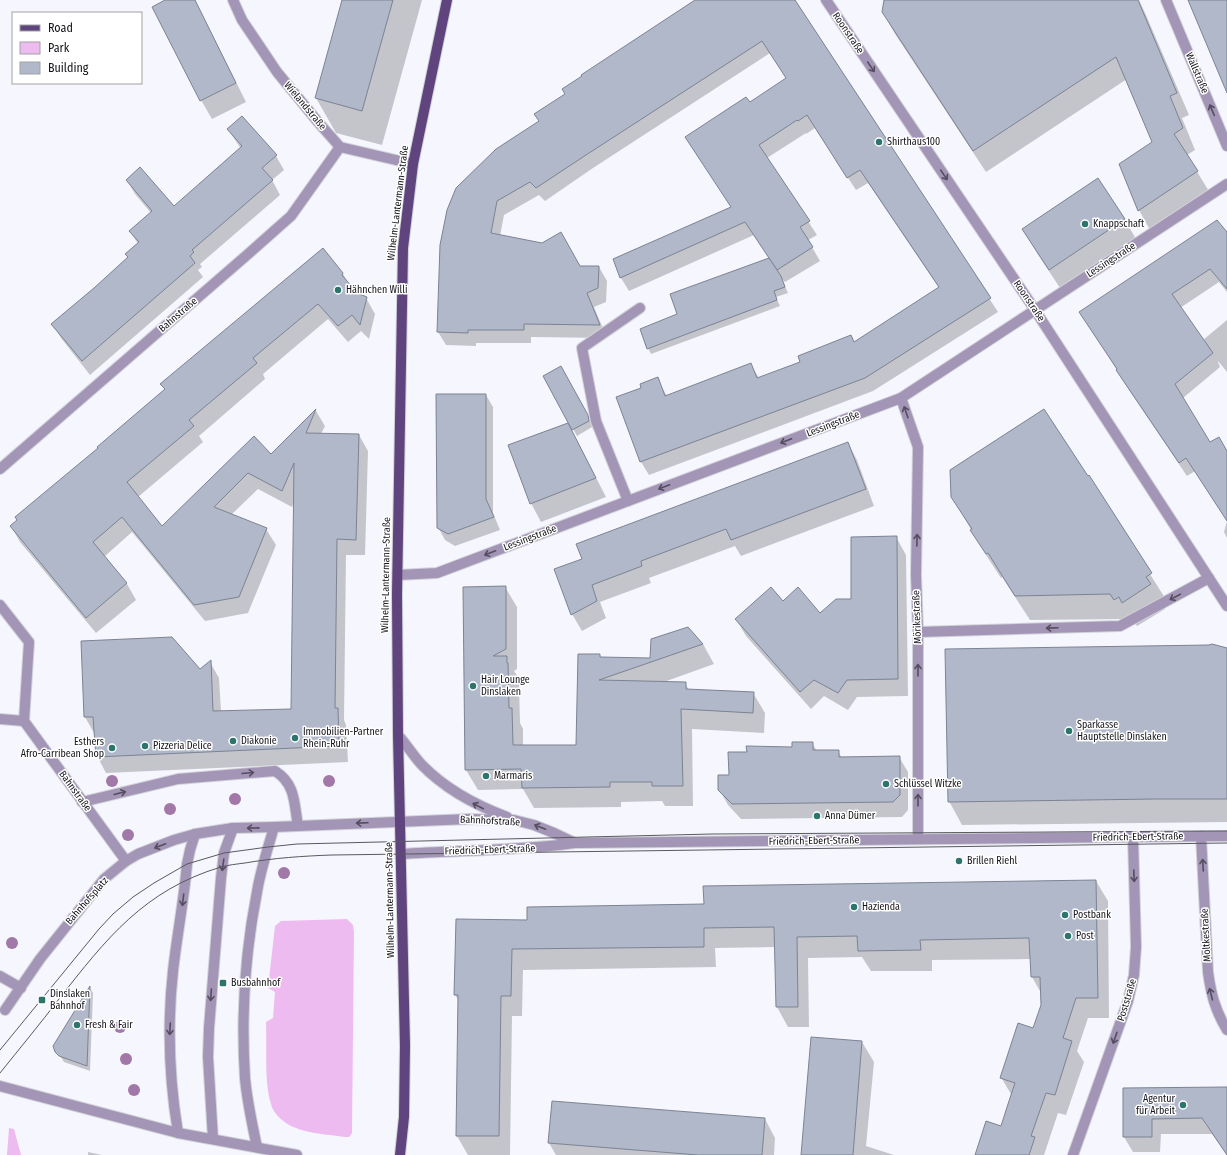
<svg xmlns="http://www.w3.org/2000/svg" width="1227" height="1155" viewBox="0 0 1227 1155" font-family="'Fira Sans Condensed',sans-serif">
<rect width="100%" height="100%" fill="#f6f6fe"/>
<g fill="#eebbf0">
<path d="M347,919l6,6 1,7 -2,201 -3,4h-4c-19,-3 -42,-3 -59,-14 -7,-5 -13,-11 -15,-19 -7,-21 -4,-58 -5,-82l7,-4 2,-26 -7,-4 7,-62 6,-5z"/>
<polygon points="9,1128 14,1129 21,1155 7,1155"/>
</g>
<g fill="#0003">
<polygon points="167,0 195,0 246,102 212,119 201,100"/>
<polygon points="343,0 422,0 382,145 336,133 316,98"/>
<polygon points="697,0 793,0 863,104 998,312 873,391 649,475 641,462 617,398 642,389 657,379 667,396 751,365 759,378 801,362 851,336 855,343 939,288 868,183 856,190 815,128 806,134 806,133 767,158 817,235 808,240 820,261 785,282 782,279 788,293 776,297 780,306 651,354 648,348 679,315 769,258 754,235 629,291 621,278 614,260 731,207 749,103 787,79 770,53 593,168 545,201 539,195 504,215 500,236 580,267 599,267 607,281 606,302 594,307 607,338 531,337 531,343 476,343 476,346 446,345 438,332 441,245 540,121 566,95"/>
<polygon points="885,0 1139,0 1146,15 1189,115 1182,118 1195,150 1187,155 1210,193 1151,232 1139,210 1120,164 1154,142 1127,79 986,172 895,34 883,12"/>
<polygon points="242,117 276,156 284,170 272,180 280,195 200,264 202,267 198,270 203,277 90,375 61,338 53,324 129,258 138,244 130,231 151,213 135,194 127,180 174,208 241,149 228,129"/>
<polygon points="1098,179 1125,220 1139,244 1064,294 1037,253 1023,229"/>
<polygon points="1227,233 1227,292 1219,282 1180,308 1203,340 1227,320 1227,372 1218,361 1218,362 1220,367 1183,398 1210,444 1227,452 1227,538 1224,532 1227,521 1195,471 1187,476 1125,384 1117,370 1080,313"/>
<polygon points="343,274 349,284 357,294 366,298 375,314 369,339 361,331 348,342 328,319 263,374 265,379 199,436 203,442 138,497 162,527 271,455 316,411 325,426 321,434 359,435 368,451 365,555 346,555 344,720 346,725 348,762 106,773 97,756 94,733 85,717 200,671 210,662 219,678 221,711 292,710 295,499 292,507 258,489 231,515 266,529 276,545 248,613 205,621 132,532 104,557 127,584 136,600 96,633 20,542 11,526 165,390 161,384"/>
<polygon points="561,367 591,422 592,427 577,436 544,377"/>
<polygon points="486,395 493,407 493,513 500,530 455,546 445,540 438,527"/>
<polygon points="578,443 606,497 541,522 531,503"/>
<polygon points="848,443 857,460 874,506 741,556 735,546 649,578 651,583 600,602 606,618 582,631 572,614 583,559"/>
<polygon points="1087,477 1089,477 1165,598 1160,601 1165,609 1137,626 1133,621 1125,619 1030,620 1002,577 1001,578 986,555 952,497"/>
<polygon points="896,537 906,555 908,696 857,697 848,710 824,696 811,709 746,636 736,619 783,602 820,614 852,600"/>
<polygon points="505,587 517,607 517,669 514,671 518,677 519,684 520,723 523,729 523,746 577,746 599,655 601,658 651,659 687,628 703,644 714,664 661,683 685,683 689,690 753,693 765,713 764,733 692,729 693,806 665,806 662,801 621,802 621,807 534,808 523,789 478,790 466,770 464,588"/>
<polygon points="1227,651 1227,822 962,825 949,801"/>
<polygon points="812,743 817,751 838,751 842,758 899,757 908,772 908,810 902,817 741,819 728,805 719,789 748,753 793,748"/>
<polygon points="1096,881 1108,901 1109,1018 1088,1018 1077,1051 1084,1062 1066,1115 1058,1113 1044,1155 976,1155 1001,1127 1012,1096 1001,1077 1034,1029 1042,1005 1041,993 1032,977 1031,959 932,960 932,971 871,971 862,957 808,958 809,1027 788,1027 777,1007 776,947 715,948 716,967 523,970 522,1016 512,1016 510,1155 468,1155 457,1136 459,1001 455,995 528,921 705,905"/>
<polygon points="90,988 93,993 90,1071 64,1062 54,1046"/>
<polygon points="862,1042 874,1062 866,1146 894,1155 802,1155"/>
<polygon points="1227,1088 1227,1155 1212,1134 1161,1134 1160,1152 1133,1152 1124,1137 1124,1089"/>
<polygon points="765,1119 775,1138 774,1155 556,1155 549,1143"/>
<polygon points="88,1152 102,1155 88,1155"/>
</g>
<g fill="#b0b8c9" stroke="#7c8393">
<polygon points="165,0 195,0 236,83 200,101 152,7"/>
<polygon points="342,0 393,0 362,111 315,98"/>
<polygon points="695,0 795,0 991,298 865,378 640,462 616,397 641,388 640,384 658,377 665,396 751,363 757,378 800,362 798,356 851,335 854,342 939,287 860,170 847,178 807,115 798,121 797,120 759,145 810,221 800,227 813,247 777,270 745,222 620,278 613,259 731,207 685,137 746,97 750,102 786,78 762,41 586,155 536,188 530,182 497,201 491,233 542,243 561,232 580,266 599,266 598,288 587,293 600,325 524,324 524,330 468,330 468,333 437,332 440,245 447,210 456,188 496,149 539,121 534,114 565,94 562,89 582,76 581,75"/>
<polygon points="884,0 1138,0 1177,93 1170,96 1183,128 1174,134 1198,171 1138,211 1119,164 1152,142 1116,57 973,151 882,12"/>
<polygon points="1188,0 1227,0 1227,93"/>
<polygon points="242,116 277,155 262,168 273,180 192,250 194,252 190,256 195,263 82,361 51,324 94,288 128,257 125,254 139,242 129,231 152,211 126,180 140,167 174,206 242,146 227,129"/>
<polygon points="1098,178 1125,219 1049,270 1022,229"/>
<polygon points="1217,220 1227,232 1227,289 1210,269 1172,294 1213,353 1175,384 1210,442 1219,437 1227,451 1227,521 1186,458 1179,463 1116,370 1117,369 1079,312"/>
<polygon points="323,248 343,273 342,275 357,293 367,297 360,325 352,315 338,326 318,304 253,358 257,363 189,420 194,426 127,482 162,526 254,436 271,454 316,409 306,433 359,434 356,540 337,539 335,708 338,708 339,746 96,757 93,717 84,717 81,641 172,637 200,669 211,660 213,711 291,709 294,463 282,491 248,473 214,507 267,528 239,597 194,605 122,517 93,542 127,583 86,618 10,526 17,520 15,517 98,448 97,447 165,389 160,384"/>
<polygon points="769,258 781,276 785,287 774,291 777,300 647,349 640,329 677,314 670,294"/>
<polygon points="561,366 588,415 589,421 572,430 543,376"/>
<polygon points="436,394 486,394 486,499 494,517 448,534 437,528"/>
<polygon points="1044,409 1088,476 1089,475 1152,573 1146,577 1151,584 1122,603 1119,597 1114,600 1110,594 1015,596 988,553 986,554 970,530 972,529 951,497 950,470"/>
<polygon points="568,423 596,478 530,504 508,445"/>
<polygon points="848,442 866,489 731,540 726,529 641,561 642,566 592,585 597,601 571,615 554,569 582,559 576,544"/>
<polygon points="897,536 898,679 847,680 838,693 814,680 800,692 735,619 771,587 783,601 798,587 820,613 836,599 851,599 851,537"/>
<polygon points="506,586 506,649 493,656 507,656 507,663 508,663 509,708 512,708 513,745 576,745 578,654 600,654 600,657 650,658 651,639 688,627 703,644 599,680 686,682 686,689 754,692 753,713 681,709 683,786 652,786 652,782 610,782 610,787 522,788 521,769 465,770 463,587"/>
<polygon points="1212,644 1227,648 1227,799 1155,799 948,802 945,649 1209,645"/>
<polygon points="792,742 813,742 813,750 839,750 839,757 900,756 900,795 893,802 732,804 718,790 718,775 729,775 728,752 747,752 746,746 792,747"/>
<polygon points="1096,880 1098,998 1076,998 1063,1038 1072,1041 1055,1095 1046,1093 1031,1136 1035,1137 1029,1155 975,1155 986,1121 1001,1126 1008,1104 1015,1083 1000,1078 1018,1023 1033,1028 1041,1005 1040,977 1031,977 1029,938 920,940 921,950 858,951 857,936 797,937 798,1007 776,1007 774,927 704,928 704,947 512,949 511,996 501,996 499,1136 456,1136 458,995 454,995 456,919 527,920 527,907 704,904 703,886"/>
<polygon points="90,986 88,1040 87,1066 59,1056 55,1052 53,1046"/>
<polygon points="811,1037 862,1041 853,1155 801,1155"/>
<polygon points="1227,1087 1227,1155 1202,1118 1152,1119 1152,1137 1123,1137 1123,1088"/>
<polygon points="552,1101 765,1118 762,1155 698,1155 548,1143"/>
</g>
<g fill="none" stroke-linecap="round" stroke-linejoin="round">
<g stroke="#d2d2d9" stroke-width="12">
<g id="minor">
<polyline points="233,0 242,20 277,72 318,122 340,147 413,164"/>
<polyline points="826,0 1035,310 1227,606"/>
<polyline points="1166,0 1227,146"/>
<polyline points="901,398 918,447 916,575 918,632 918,839"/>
<polyline points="0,469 247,255 291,216 340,147"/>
<polyline points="628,501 596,421 582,348 640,308"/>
<polyline points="398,575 437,573 901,398 1227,184"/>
<polyline points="0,605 29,642 24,721 126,861"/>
<polyline points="918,632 1120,626 1209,578"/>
<polyline points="0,719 24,721"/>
<path d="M398,735c8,9 15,20 23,29 24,25 54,41 86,53"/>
<path d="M82,802l96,-23 97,-8c21,13 19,33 23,55"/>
<path d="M1201,836l7,136c3,22 7,38 19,58"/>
<path d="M401,854c58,-4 116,-3 174,-11l652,-7"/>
<polyline points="0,976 21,988"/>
<polyline points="5,1010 40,959 104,879 126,861 138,854 174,840 195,834 233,828 274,827 469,819 514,820 534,825 554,833 575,843"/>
<polyline points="0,1086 178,1133 297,1155"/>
<path d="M178,1133c-9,-55 -11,-107 -5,-162 4,-36 11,-71 14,-107l3,-14 5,-16"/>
<polyline points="213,1139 208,1057 209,1028 221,878 224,853 233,828"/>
<path d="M257,1147c-5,-23 -10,-46 -12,-69 -4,-62 0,-125 12,-186 3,-20 11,-44 17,-65"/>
<polyline points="1073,1155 1128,1001 1134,975 1136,947 1133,837"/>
</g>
</g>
<g stroke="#d2d2d9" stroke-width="12">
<polyline id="major" points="400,1155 404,1117 405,1046 398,735 397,594 403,248 413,164 447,0"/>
</g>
<use href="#minor" stroke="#a395b6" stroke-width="10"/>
<use href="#major" stroke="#5f447d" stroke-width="10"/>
<g stroke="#595960" stroke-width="1">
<polyline points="0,1050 99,929 113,914 133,897 154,883 187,864 224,853 268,847 297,844 712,834 1227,831"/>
<path d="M0,1073c20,-25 40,-49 59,-74 47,-60 85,-109 162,-132 7,-2 16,-3 24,-4 29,-5 58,-7 87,-8l895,-12"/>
</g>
</g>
<g fill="#a178a8">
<circle cx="112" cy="781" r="6"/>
<circle cx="329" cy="781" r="6"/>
<circle cx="235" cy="799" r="6"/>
<circle cx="170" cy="809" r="6"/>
<circle cx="128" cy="835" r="6"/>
<circle cx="284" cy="873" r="6"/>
<circle cx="12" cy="943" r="6"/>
<circle cx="120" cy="1027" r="6"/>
<circle cx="126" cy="1059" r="6"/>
<circle cx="134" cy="1090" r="6"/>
</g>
<defs><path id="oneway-shaft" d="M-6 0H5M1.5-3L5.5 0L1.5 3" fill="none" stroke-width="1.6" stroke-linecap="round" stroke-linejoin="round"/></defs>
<g stroke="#544e60">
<use href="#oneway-shaft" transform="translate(871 67) rotate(56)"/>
<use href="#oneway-shaft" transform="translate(1212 110) rotate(-113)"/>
<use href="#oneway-shaft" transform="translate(944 175) rotate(56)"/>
<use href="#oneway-shaft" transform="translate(906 412) rotate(-109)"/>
<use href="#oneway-shaft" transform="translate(786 441) rotate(159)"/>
<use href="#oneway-shaft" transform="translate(664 487) rotate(159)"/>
<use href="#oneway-shaft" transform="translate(917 540) rotate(-89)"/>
<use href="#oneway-shaft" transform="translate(490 553) rotate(159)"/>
<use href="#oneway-shaft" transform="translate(1175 597) rotate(152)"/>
<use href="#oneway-shaft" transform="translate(1052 628) rotate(178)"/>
<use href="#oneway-shaft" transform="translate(918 670) rotate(-90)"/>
<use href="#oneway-shaft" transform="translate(248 773) rotate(-5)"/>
<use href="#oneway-shaft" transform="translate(120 793) rotate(-14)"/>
<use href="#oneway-shaft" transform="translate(918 800) rotate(-90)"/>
<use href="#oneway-shaft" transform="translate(478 806) rotate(-153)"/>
<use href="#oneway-shaft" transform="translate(362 823) rotate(178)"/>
<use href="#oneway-shaft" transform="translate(540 827) rotate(-159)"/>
<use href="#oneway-shaft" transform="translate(253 828) rotate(179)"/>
<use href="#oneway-shaft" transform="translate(160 846) rotate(159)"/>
<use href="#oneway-shaft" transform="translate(223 865) rotate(98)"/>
<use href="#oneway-shaft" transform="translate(1203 865) rotate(-93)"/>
<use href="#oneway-shaft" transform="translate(1134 876) rotate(88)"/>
<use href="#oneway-shaft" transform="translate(183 900) rotate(97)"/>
<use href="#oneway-shaft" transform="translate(1211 994) rotate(-104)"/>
<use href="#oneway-shaft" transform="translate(211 995) rotate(94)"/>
<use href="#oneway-shaft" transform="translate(170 1029) rotate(93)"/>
<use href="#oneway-shaft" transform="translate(1115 1038) rotate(109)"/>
</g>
<g fill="#2d746d" stroke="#fff" stroke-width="1.5">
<circle cx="879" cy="142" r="4"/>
<circle cx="1085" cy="224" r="4"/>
<circle cx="338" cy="290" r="4"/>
<circle cx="473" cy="686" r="4"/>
<circle cx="1069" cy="731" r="4"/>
<circle cx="295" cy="738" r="4"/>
<circle cx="233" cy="741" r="4"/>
<circle cx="145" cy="746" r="4"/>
<circle cx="112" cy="748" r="4"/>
<circle cx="486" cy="776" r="4"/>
<circle cx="886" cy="784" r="4"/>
<circle cx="817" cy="816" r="4"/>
<circle cx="959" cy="861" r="4"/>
<circle cx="854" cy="907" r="4"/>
<circle cx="1065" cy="915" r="4"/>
<circle cx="1068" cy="936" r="4"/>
<rect x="219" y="979" width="8" height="8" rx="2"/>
<rect x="38" y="996" width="8" height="8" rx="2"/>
<circle cx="77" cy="1025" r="4"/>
<circle cx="1183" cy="1105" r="4"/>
</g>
<g text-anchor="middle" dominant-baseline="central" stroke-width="3" stroke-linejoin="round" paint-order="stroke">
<g font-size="10" fill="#131319" stroke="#fff">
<text transform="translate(848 33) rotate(56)">Roonstraße</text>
<text transform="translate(1197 73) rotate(67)">Wallstraße</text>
<text transform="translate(305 106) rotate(50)">Wielandstraße</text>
<text transform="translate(398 203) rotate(-83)">Wilhelm-Lantermann-Straße</text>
<text transform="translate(1111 260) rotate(-33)">Lessingstraße</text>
<text transform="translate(1029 301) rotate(56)">Roonstraße</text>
<text transform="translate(178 315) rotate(-41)">Bahnstraße</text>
<text transform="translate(833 424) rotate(-21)">Lessingstraße</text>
<text transform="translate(530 538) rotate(-21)">Lessingstraße</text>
<text transform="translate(386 575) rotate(-89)">Wilhelm-Lantermann-Straße</text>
<text transform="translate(917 617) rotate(-92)">Mörikestraße</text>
<text transform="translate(75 791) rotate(54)">Bahnstraße</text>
<text transform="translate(490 821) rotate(3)">Bahnhofstraße</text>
<text transform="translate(1138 837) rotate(-1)">Friedrich-Ebert-Straße</text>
<text transform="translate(814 841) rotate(-1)">Friedrich-Ebert-Straße</text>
<text transform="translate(490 850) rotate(-2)">Friedrich-Ebert-Straße</text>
<text transform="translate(390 900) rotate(-91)">Wilhelm-Lantermann-Straße</text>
<text transform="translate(87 901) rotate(-49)">Bahnhofsplatz</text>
<text transform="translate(1206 935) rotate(-93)">Moltkestraße</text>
<text transform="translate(1127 1000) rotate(-73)">Poststraße</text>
</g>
<g font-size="10" fill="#131319" stroke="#fff" text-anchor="start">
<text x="887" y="142">Shirthaus100</text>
<text x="1093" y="224">Knappschaft</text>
<text x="346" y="290">Hähnchen Willi</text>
<text x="481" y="680">Hair Lounge<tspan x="481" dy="12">Dinslaken</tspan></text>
<text x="1077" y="725">Sparkasse<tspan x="1077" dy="12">Hauptstelle Dinslaken</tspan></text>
<text x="303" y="732">Immobilien-Partner<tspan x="303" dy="12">Rhein-Ruhr</tspan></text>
<text x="241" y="741">Diakonie</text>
<text x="104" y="742" text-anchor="end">Esthers<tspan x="104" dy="12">Afro-Carribean Shop</tspan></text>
<text x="153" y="746">Pizzeria Delice</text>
<text x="494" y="776">Marmaris</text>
<text x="894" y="784">Schlüssel Witzke</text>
<text x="825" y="816">Anna Dümer</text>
<text x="967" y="861">Brillen Riehl</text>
<text x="862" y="907">Hazienda</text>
<text x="1073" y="915">Postbank</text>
<text x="1076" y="936">Post</text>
<text x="231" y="983">Busbahnhof</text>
<text x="50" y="994">Dinslaken<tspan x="50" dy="12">Bahnhof</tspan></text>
<text x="85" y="1025">Fresh &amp; Fair</text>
<text x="1175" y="1099" text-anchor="end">Agentur<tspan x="1175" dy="12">für Arbeit</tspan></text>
</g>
</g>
<rect x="12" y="12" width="130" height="72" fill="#ffffff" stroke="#a1a1a3"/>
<rect x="20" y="25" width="20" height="6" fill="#5f447d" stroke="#a1a1a3"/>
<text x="48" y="32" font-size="12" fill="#131319">Road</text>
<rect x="20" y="42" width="20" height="12" fill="#eebbf0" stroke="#a1a1a3"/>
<text x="48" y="52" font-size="12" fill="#131319">Park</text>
<rect x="20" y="62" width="20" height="12" fill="#b0b8c9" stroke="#a1a1a3"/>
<text x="48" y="72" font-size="12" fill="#131319">Building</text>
</svg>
